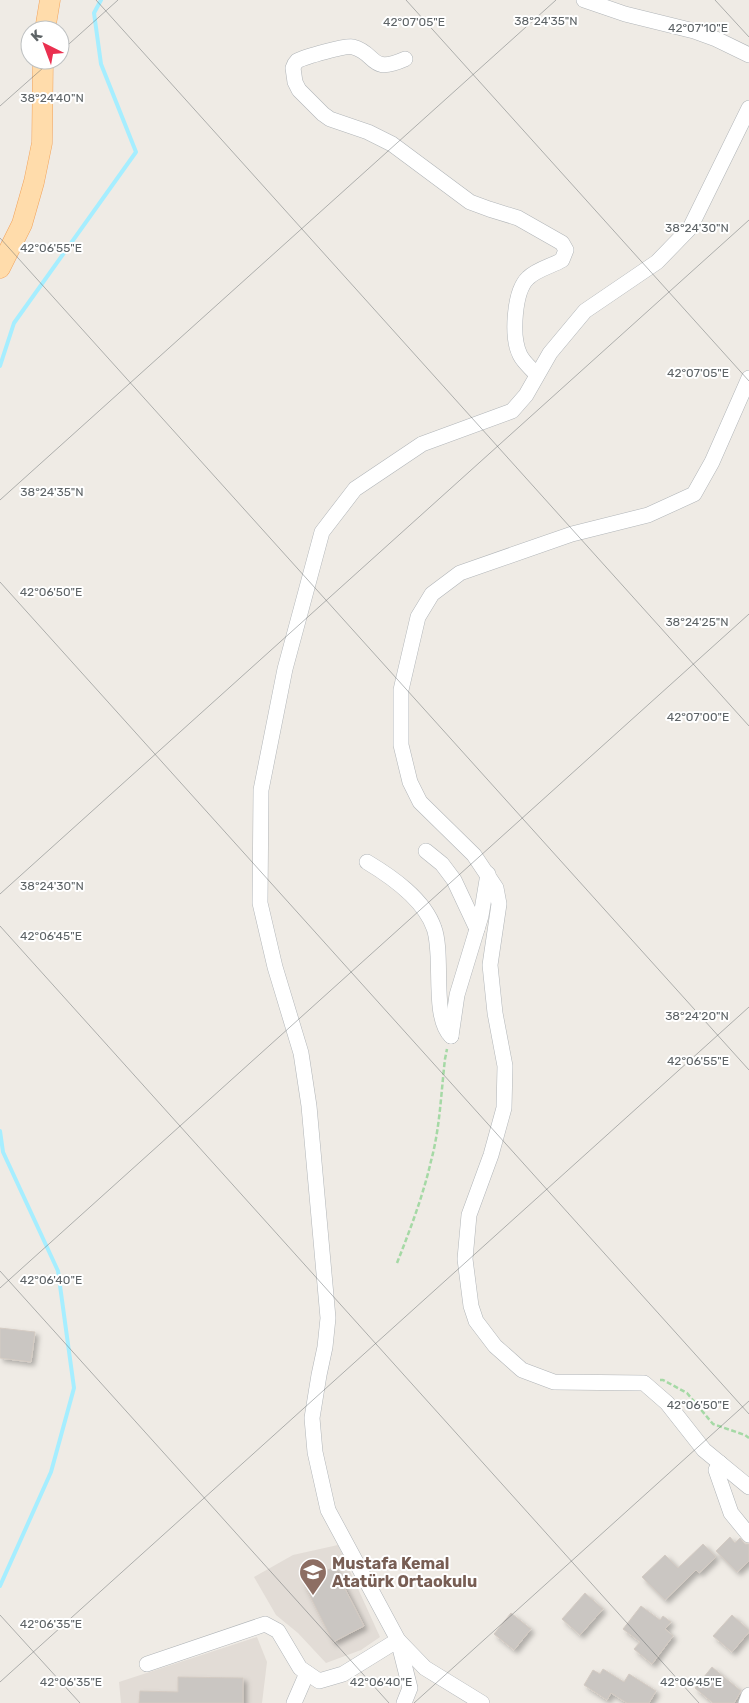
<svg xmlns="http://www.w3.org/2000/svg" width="749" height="1703" viewBox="0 0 749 1703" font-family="Rubik,sans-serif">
<defs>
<filter id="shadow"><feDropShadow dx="3.5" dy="3.5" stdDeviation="2.5" flood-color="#0004"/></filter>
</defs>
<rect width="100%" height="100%" fill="#efebe5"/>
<g fill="#e2dcd6">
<polygon points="338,1545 380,1637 361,1650 326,1663 298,1633 276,1615 254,1577 293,1555"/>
<polygon points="257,1637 267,1662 262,1703 121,1703 119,1682"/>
</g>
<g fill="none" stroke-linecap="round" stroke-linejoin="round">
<g stroke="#a6eeff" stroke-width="4">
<polyline points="0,366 14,323 136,152 101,64 94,13 101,0"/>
<polyline points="0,1131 3,1152 58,1271 74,1388 51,1472 0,1586"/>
</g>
</g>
<g fill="#cac6c2" stroke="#d4cbc3" filter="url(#shadow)">
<polygon points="0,1328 35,1332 31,1362 0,1358"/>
<polygon points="730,1537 735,1543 740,1538 745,1544 749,1544 749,1561 737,1572 716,1551"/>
<polygon points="703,1544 716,1557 699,1573 696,1570 665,1600 642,1577 665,1555 678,1568"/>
<polygon points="334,1567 364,1626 333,1642 303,1582"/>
<polygon points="585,1593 603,1609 580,1635 562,1619"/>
<polygon points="641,1606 660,1620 663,1616 671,1622 665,1629 673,1636 652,1664 634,1649 640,1642 623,1629"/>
<polygon points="511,1613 531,1629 514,1650 494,1634"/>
<polygon points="732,1615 749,1630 749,1632 732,1652 713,1636"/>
<polygon points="712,1667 741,1691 734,1703 713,1703 695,1688"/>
<polygon points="603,1669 624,1682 629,1674 656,1691 649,1703 627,1703 611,1693 607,1700 584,1685 593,1670 600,1674"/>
<polygon points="178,1677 243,1678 243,1703 139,1703 140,1691 178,1692"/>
</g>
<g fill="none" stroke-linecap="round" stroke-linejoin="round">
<g stroke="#b1b5b8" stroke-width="16">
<g id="minor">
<polyline points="584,0 625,14 694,31 716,39 749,55"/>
<path d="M405,59c-36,16 -28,-6 -52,-12 -7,-2 -49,10 -56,14 -2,2 -3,4 -4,7l2,14 4,8 24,24 7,5 38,13 24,12 78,58 19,7 29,9 44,25 4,7 -4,10c-10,6 -25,9 -34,18 -14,13 -17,59 -8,77 4,8 11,13 17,20"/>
<polyline points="749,378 712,462 694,494 648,515 572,534 460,573 432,594 418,617 401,690 401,745 410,782 420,802 474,855 496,888 499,904 490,965 495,1013 505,1066 504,1108 491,1155 469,1215 465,1259 471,1306 476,1321 495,1346 522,1370 554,1382 644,1383 667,1403 704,1450 749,1487"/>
<polyline points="426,851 442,864 454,880 477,929"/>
<path d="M367,862c25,15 57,37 67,66 10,27 -3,89 17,108"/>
<polyline points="451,1036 457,995 481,916 488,874"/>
<polyline points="720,1463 716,1470 731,1513 749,1535"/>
<polyline points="147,1664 265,1624 278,1631 300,1668 319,1681 343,1674 398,1640 410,1688 404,1703"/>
<polyline points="294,1703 307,1673"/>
<polyline points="482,1703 425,1668 398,1640 328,1510 315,1452 312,1418 319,1375 325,1347 328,1318 309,1106 301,1053 275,967 260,903 261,790 285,669 322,532 355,489 422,444 512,411 526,395 550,353 585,311 657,262 690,228 749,108"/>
<polyline points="746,1703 749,1695"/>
</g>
</g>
<g stroke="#f2a35b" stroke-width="21">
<g id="major">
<polyline points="45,30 50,0"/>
<polyline points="0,268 22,224 34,182 42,143 43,60"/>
</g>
</g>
<g stroke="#a5d9a5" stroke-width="2.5" stroke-dasharray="5 2.5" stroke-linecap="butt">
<path d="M397,1263c13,-33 26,-67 34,-102 9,-33 10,-68 14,-102l2,-10"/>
<polyline points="660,1380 663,1380 687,1393 713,1424 745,1435 749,1438"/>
</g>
<use href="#minor" stroke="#fff" stroke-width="15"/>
<use href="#major" stroke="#ffdcab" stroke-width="20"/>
</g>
<path fill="none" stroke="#5d6366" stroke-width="1" stroke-opacity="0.45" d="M96,0l653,726M406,0l343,381M715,0l34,37M60,52l58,-52M0,106l52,-46M0,238l749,832M0,500l556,-500M0,582l749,832M0,894l749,-674M0,926l699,777M0,1271l389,432M0,1288l749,-674M0,1615l80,88M0,1682l749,-675M414,1703l335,-302"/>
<defs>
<g id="school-pin" transform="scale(1.4375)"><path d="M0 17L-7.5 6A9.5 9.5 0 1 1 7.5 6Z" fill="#8d6e63" stroke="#fff"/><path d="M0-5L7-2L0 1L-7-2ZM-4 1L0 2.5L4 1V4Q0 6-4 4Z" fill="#fff"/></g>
</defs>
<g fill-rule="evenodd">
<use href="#school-pin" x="313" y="1572"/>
</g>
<g text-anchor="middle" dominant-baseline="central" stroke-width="4" stroke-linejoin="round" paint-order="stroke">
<g font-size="16" font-weight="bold" fill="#785e54" stroke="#fff" text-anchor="start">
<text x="332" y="1563">Mustafa Kemal<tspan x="332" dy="18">Atatürk Ortaokulu</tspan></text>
</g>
</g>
<g font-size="12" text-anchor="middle" fill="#5d6366" stroke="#fff" stroke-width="4" stroke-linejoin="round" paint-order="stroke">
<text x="546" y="25">38°24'35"N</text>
<text x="414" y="26">42°07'05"E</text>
<text x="698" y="32">42°07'10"E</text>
<text x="52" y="102">38°24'40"N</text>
<text x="697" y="232">38°24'30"N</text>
<text x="51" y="252">42°06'55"E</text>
<text x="698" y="377">42°07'05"E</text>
<text x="52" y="496">38°24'35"N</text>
<text x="51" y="596">42°06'50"E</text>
<text x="697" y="626">38°24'25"N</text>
<text x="698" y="721">42°07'00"E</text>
<text x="52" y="890">38°24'30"N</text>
<text x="51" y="940">42°06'45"E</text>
<text x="697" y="1020">38°24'20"N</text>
<text x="698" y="1065">42°06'55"E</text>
<text x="51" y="1284">42°06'40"E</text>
<text x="698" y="1409">42°06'50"E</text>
<text x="51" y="1628">42°06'35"E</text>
<text x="71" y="1686">42°06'35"E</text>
<text x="381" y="1686">42°06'40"E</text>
<text x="691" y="1686">42°06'45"E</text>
</g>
<g transform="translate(45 45) rotate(318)"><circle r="24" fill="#ffffff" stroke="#bec1c2"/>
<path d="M0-4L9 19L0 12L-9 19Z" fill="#ea3050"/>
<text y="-8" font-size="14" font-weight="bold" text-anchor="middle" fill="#5d6366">K</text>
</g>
</svg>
